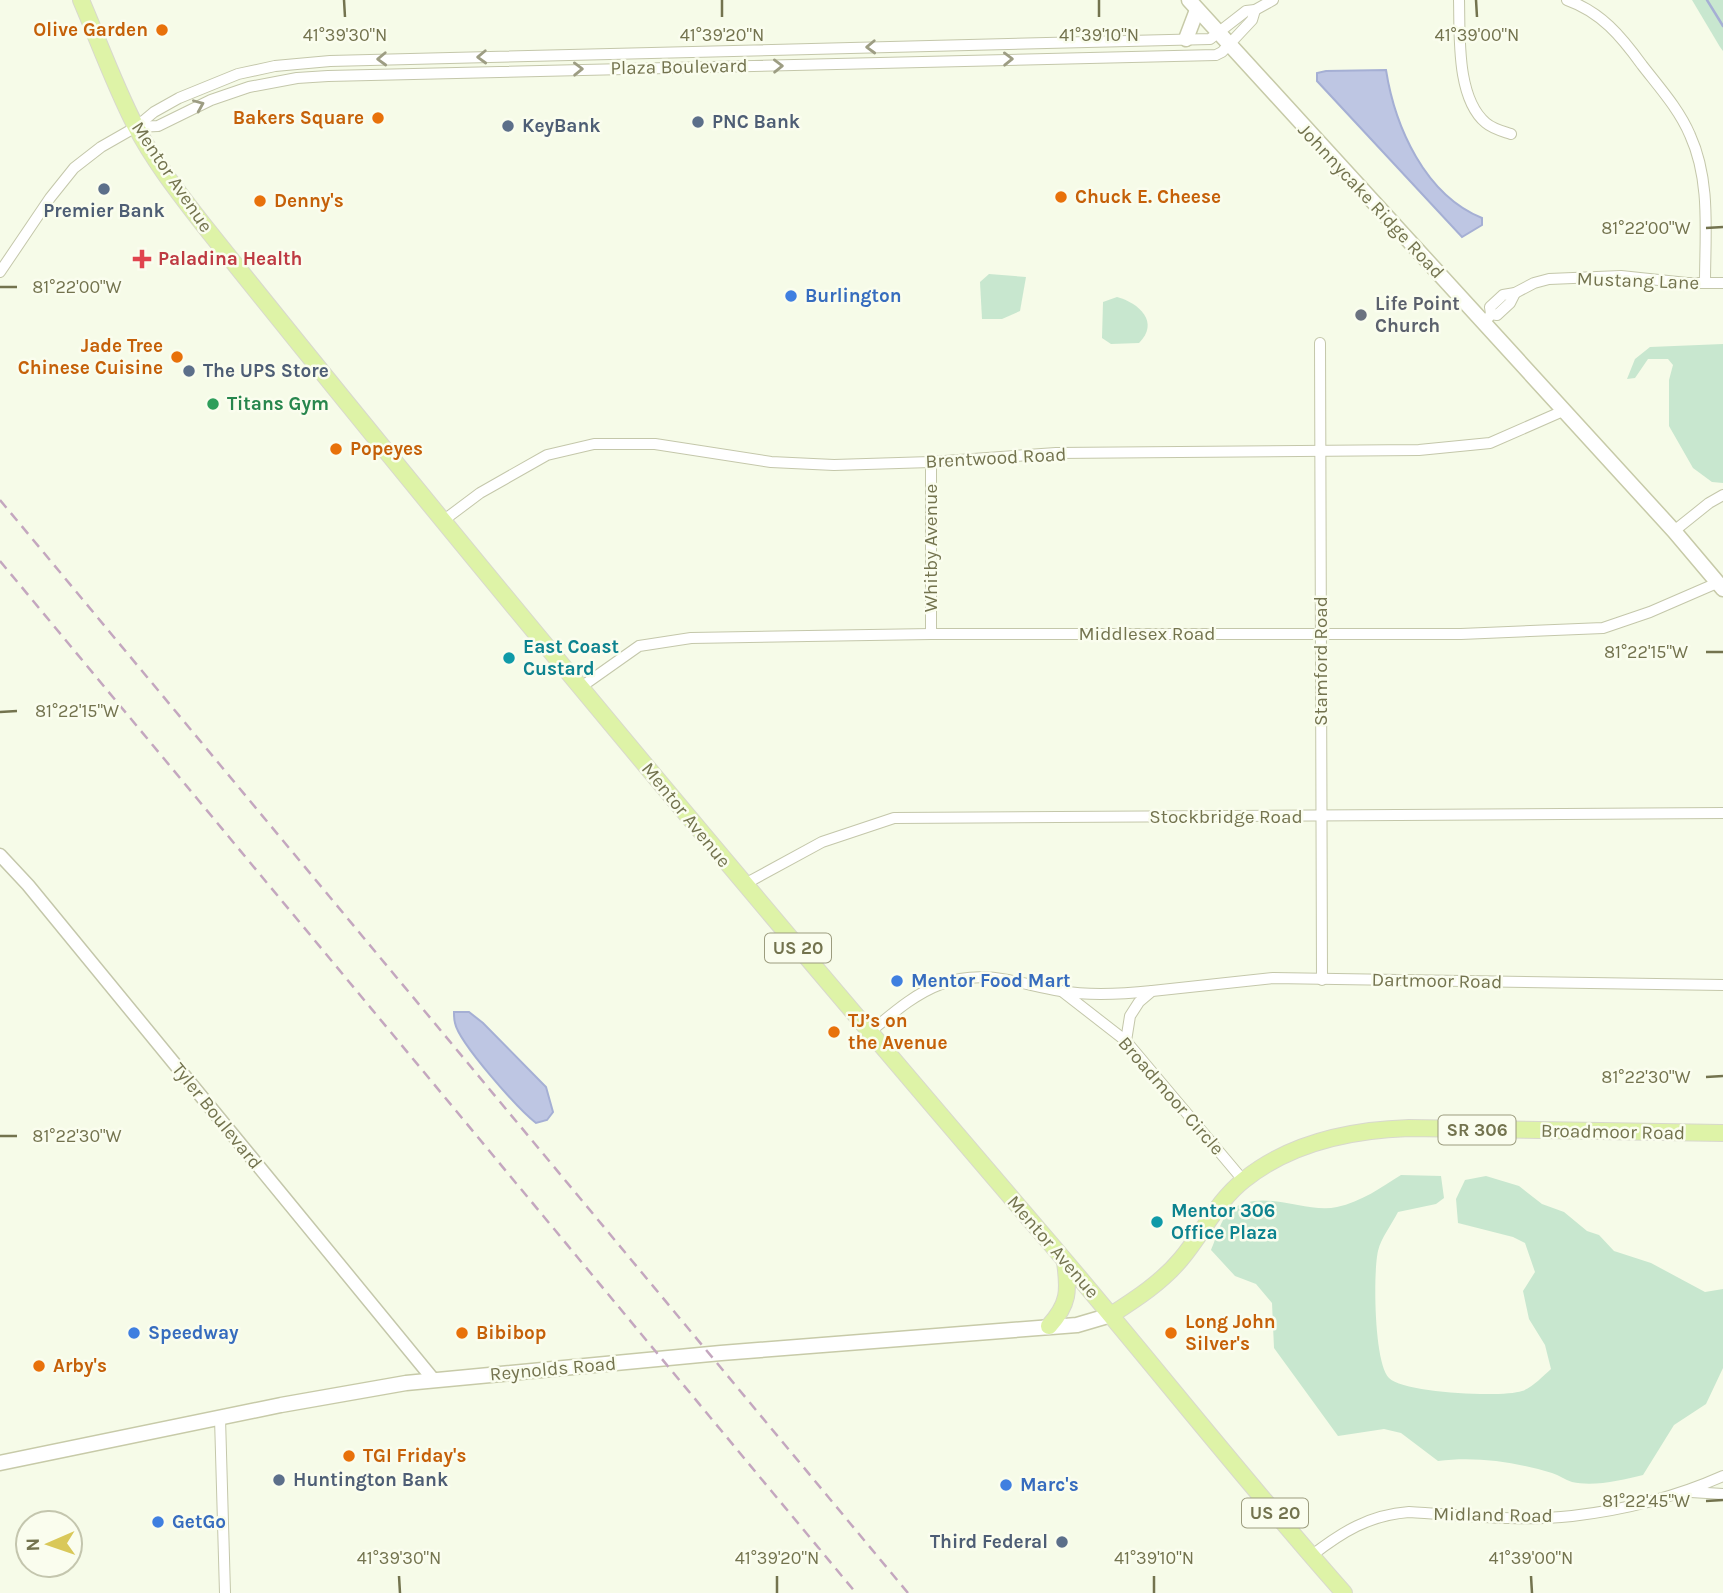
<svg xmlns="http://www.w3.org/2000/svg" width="1723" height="1593" viewBox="0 0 1723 1593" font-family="Karla,sans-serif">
<rect width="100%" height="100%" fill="#f6fbe8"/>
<g fill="#c8e7cf">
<polygon points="1692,0 1723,0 1723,51 1720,47"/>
<polygon points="989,274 1026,277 1020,311 1002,319 982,319 980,282"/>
<path d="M1117,297c22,6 43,25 22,46l-28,1 -9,-6 1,-36z"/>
<polygon points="1723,344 1723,483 1712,482 1693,468 1669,426 1669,380 1673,365 1668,359 1648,359 1635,378 1627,379 1635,359 1650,347"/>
<path d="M1401,1175l40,1 3,22 -8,6 -38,8c-6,12 -17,26 -20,39 -5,22 -4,112 11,127 15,15 113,20 133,13 10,-3 21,-15 29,-22l-6,-24 -16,-26 -6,-28 12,-19 -10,-29 -12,-6 -55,-14 -2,-24 9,-19 21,-4 33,10 23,18 22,8 23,19 12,4 15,16 37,12 54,29 18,-3v79l-17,36 -32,21 -31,50c-21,5 -49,12 -71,7 -7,-2 -13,-7 -20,-9 -37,-11 -76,-17 -114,-12l-37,-28 -17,-4 -46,7 -64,-88 -2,-45 -16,-19 -21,-8 -24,-26c5,-11 10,-32 19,-39 30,-25 74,3 107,-4 24,-5 45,-20 64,-32z"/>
</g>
<g fill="#bec6e3" stroke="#a5afd4" stroke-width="2">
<path d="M1386,70c9,57 39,125 96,148v7l-20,12 -145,-156v-8l9,-2z"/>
<path d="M454,1012h15l14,11 63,64 7,25 -6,8 -11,3c-17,-13 -77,-80 -81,-100 -1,-3 -1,-7 -1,-11z"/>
</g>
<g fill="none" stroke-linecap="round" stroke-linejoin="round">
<polyline stroke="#a5afd4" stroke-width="2.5" points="1707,0 1723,26"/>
<g stroke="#c4c7aa" stroke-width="12">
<g id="minor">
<path d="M1459,0c1,35 -3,98 27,123 7,6 16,8 25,11"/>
<path d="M1567,0c34,12 54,36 75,65 17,22 37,44 48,70 21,46 15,99 15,148"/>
<polyline points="137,127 158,126 211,100 249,87 297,78 328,76 1216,55 1222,52 1252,20 1255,10"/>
<polyline points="0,272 50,198 74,168 101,147 136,127 154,112 179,98 238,74 275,66 330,61 1210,39 1246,11 1255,10 1273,0"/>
<polyline points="1491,314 1497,315 1510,303 1515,293"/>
<polyline points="1484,324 1491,314 1490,307 1503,295 1515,293 1534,283 1549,279 1621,276 1687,283 1723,283"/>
<polyline points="1320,343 1322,980"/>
<polyline points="444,520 480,493 547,455 594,444 655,444 771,462 834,465 931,462 1056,453 1419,450 1490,443 1563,411"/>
<polyline points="1674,531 1709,503 1723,495"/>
<polyline points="931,634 931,462"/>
<polyline points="581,687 639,646 691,638 931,634 1461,634 1603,628 1650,612 1717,583"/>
<polyline points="743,885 822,842 894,818 1723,813"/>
<polyline points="1063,992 1126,1041 1243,1180"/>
<path d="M870,1032c22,-18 44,-38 71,-48 44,-16 77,0 120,7 29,5 62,3 91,0"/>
<polyline points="1126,1041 1130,1016 1139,1002 1152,991 1273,978 1723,985"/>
<polyline points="220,1418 225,1593"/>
<polyline points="1691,1492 1723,1494"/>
<path d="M1311,1556c31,-24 58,-41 98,-44 54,3 109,10 163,4 51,-6 104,-19 151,-40"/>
</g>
</g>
<g stroke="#c4c7aa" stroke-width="15">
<polyline id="tertiary" points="0,855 28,885 433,1379"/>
</g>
<g stroke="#c7caa8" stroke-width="17">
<g id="secondary">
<polyline points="1189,0 1674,531 1723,589"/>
<polyline points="1186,39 1197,10"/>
<polyline points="0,1463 281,1405 406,1383 721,1353 1077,1325 1111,1315"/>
</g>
</g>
<g stroke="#d8d8cd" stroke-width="18">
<g id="primary">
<path d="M81,0c18,42 33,84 54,125 18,35 43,67 67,98 276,346 560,684 848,1020 99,116 193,236 294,350"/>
<path d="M1111,1315c25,-16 51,-33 70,-56 22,-26 36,-58 63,-79 47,-38 106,-50 165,-52l314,5"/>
<path d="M1049,1326c20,-22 20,-35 16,-64"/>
</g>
</g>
<use href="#minor" stroke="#fff" stroke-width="10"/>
<use href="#tertiary" stroke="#fff" stroke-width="12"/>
<use href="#secondary" stroke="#fff" stroke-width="14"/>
<use href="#primary" stroke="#def3a7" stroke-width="16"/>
<g stroke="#c4a7bf" stroke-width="2.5" stroke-dasharray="10 7" stroke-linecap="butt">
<polyline points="0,500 908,1593"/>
<polyline points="0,561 856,1593"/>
</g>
</g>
<defs><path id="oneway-chevron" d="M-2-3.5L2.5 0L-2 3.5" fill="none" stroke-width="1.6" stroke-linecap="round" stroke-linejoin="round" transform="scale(1.75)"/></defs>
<g stroke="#9d9d83">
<use href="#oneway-chevron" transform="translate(871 47) rotate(178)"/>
<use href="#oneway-chevron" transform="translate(482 57) rotate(178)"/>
<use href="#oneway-chevron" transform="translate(382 59) rotate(178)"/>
<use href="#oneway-chevron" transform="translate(1008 59) rotate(-1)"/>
<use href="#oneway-chevron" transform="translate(778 66) rotate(-1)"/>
<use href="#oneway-chevron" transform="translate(578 69) rotate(-1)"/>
<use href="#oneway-chevron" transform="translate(199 105) rotate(-23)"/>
</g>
<path fill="none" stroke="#73734e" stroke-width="2.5" d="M344,0l1,17M722,0v17M1099,0v17M1476,0l1,17M1706,228l17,-1M0,287h17M1706,652h17M0,712l17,-1M1706,1077l17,-1M0,1136h17M1706,1501l17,-1M399,1576l1,17M777,1576v17M1154,1576v17M1531,1576l1,17"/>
<g fill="#e8710a" stroke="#fafdee" stroke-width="2.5">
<circle cx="162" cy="30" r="7"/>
<circle cx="378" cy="118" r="7"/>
<circle cx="1061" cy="197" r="7"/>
<circle cx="260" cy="201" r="7"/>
<circle cx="177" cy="357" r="7"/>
<circle cx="336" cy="449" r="7"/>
<circle cx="834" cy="1032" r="7"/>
<circle cx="462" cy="1333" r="7"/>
<circle cx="1171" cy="1333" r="7"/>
<circle cx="39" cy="1366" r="7"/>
<circle cx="349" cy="1456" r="7"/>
</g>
<g fill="#5c6f8a" stroke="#fafdee" stroke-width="2.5">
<circle cx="698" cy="122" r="7"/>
<circle cx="508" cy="126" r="7"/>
<circle cx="104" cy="189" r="7"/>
<circle cx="189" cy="371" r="7"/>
<circle cx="279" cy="1480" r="7"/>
<circle cx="1062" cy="1542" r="7"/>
</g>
<path fill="#e0444e" stroke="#fafdee" stroke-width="2.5" d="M138.5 248.5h7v7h7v7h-7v7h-7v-7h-7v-7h7z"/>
<g fill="#3f7fe0" stroke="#fafdee" stroke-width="2.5">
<circle cx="791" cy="296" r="7"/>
<circle cx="897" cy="981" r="7"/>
<circle cx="134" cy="1333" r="7"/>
<circle cx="1006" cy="1485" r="7"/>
<circle cx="158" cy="1522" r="7"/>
</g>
<circle fill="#6b7280" stroke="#fafdee" stroke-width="2.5" cx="1361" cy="315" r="7"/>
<circle fill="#2e9e5b" stroke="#fafdee" stroke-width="2.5" cx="213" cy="404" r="7"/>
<g fill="#0f9aa8" stroke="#fafdee" stroke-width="2.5">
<circle cx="509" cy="658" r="7"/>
<circle cx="1157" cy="1222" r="7"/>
</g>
<g text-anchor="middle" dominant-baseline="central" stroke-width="5" stroke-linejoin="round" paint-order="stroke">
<g fill="#fafdee" stroke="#9c9c7e" stroke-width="2">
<rect x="765" y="933.5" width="66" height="29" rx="5"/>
<rect x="1438.5" y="1115.5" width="77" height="29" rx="5"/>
<rect x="1242" y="1498.5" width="66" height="29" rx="5"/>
</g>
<g font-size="18" font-weight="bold" fill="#73734e">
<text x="798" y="948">US 20</text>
<text x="1477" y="1130">SR 306</text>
<text x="1275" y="1513">US 20</text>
</g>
<g font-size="19" font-weight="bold" fill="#c56008" stroke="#fafdee" text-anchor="start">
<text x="148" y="30" text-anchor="end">Olive Garden</text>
<text x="364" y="118" text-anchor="end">Bakers Square</text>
<text x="1075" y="197">Chuck E. Cheese</text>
<text x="274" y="201">Denny's</text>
<text x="163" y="346" text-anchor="end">Jade Tree<tspan x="163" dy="22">Chinese Cuisine</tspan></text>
<text x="350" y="449">Popeyes</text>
<text x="848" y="1021">TJ’s on<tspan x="848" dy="22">the Avenue</tspan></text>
<text x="1185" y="1322">Long John<tspan x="1185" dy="22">Silver's</tspan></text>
<text x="476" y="1333">Bibibop</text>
<text x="53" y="1366">Arby's</text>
<text x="363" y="1456">TGI Friday's</text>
</g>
<g font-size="19" fill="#73734e" stroke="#fafdee">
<text transform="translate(679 67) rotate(-1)">Plaza Boulevard</text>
<text transform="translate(172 177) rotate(56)">Mentor Avenue</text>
<text transform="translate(1371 201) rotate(47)">Johnnycake Ridge Road</text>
<text transform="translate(1638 281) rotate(2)">Mustang Lane</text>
<text transform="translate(996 458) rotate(-3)">Brentwood Road</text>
<text transform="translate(931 548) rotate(-90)">Whitby Avenue</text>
<text x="1147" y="634">Middlesex Road</text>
<text transform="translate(1321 661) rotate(-90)">Stamford Road</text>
<text transform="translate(686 815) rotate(51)">Mentor Avenue</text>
<text x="1226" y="817">Stockbridge Road</text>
<text transform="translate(1437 981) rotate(1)">Dartmoor Road</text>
<text transform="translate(1171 1096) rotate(49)">Broadmoor Circle</text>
<text transform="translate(217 1116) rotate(51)">Tyler Boulevard</text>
<text transform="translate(1613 1132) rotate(1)">Broadmoor Road</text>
<text transform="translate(1053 1247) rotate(49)">Mentor Avenue</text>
<text transform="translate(553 1369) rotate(-5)">Reynolds Road</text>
<text transform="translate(1493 1515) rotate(1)">Midland Road</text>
</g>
<g font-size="19" font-weight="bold" fill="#4e5e75" stroke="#fafdee" text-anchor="start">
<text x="712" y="122">PNC Bank</text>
<text x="522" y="126">KeyBank</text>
<text x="104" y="211" text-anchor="middle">Premier Bank</text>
<text x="203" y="371">The UPS Store</text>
<text x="293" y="1480">Huntington Bank</text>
<text x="1048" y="1542" text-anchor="end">Third Federal</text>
</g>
<g font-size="19" font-weight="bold" fill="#be3a42" stroke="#fafdee" text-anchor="start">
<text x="158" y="259">Paladina Health</text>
</g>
<g font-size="19" font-weight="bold" fill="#366cbe" stroke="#fafdee" text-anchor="start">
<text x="805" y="296">Burlington</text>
<text x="911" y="981">Mentor Food Mart</text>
<text x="148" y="1333">Speedway</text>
<text x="1020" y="1485">Marc's</text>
<text x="172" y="1522">GetGo</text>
</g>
<g font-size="19" font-weight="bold" fill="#5b616d" stroke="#fafdee" text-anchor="start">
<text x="1375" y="304">Life Point<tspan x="1375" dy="22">Church</tspan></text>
</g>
<g font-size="19" font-weight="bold" fill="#27864d" stroke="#fafdee" text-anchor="start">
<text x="227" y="404">Titans Gym</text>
</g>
<g font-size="19" font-weight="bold" fill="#0d838f" stroke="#fafdee" text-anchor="start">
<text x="523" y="647">East Coast<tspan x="523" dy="22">Custard</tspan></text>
<text x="1171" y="1211">Mentor 306<tspan x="1171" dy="22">Office Plaza</tspan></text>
</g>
</g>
<g font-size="18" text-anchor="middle" fill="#73734e" stroke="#fafdee" stroke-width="5" stroke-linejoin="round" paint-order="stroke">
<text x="345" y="41">41°39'30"N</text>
<text x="722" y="41">41°39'20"N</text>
<text x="1099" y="41">41°39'10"N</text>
<text x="1477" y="41">41°39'00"N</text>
<text x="1646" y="234">81°22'00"W</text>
<text x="77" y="293">81°22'00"W</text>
<text x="1646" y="658">81°22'15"W</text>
<text x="77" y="717">81°22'15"W</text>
<text x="1646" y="1083">81°22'30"W</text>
<text x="77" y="1142">81°22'30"W</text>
<text x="1646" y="1507">81°22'45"W</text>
<text x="399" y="1564">41°39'30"N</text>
<text x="777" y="1564">41°39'20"N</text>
<text x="1154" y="1564">41°39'10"N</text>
<text x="1531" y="1564">41°39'00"N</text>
</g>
<g transform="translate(49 1544) rotate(268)"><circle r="33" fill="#fafdee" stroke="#c4c6ae" stroke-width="2"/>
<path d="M0-5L12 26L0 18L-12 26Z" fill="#d9c859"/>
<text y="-10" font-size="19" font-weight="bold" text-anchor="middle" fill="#73734e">N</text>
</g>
</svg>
